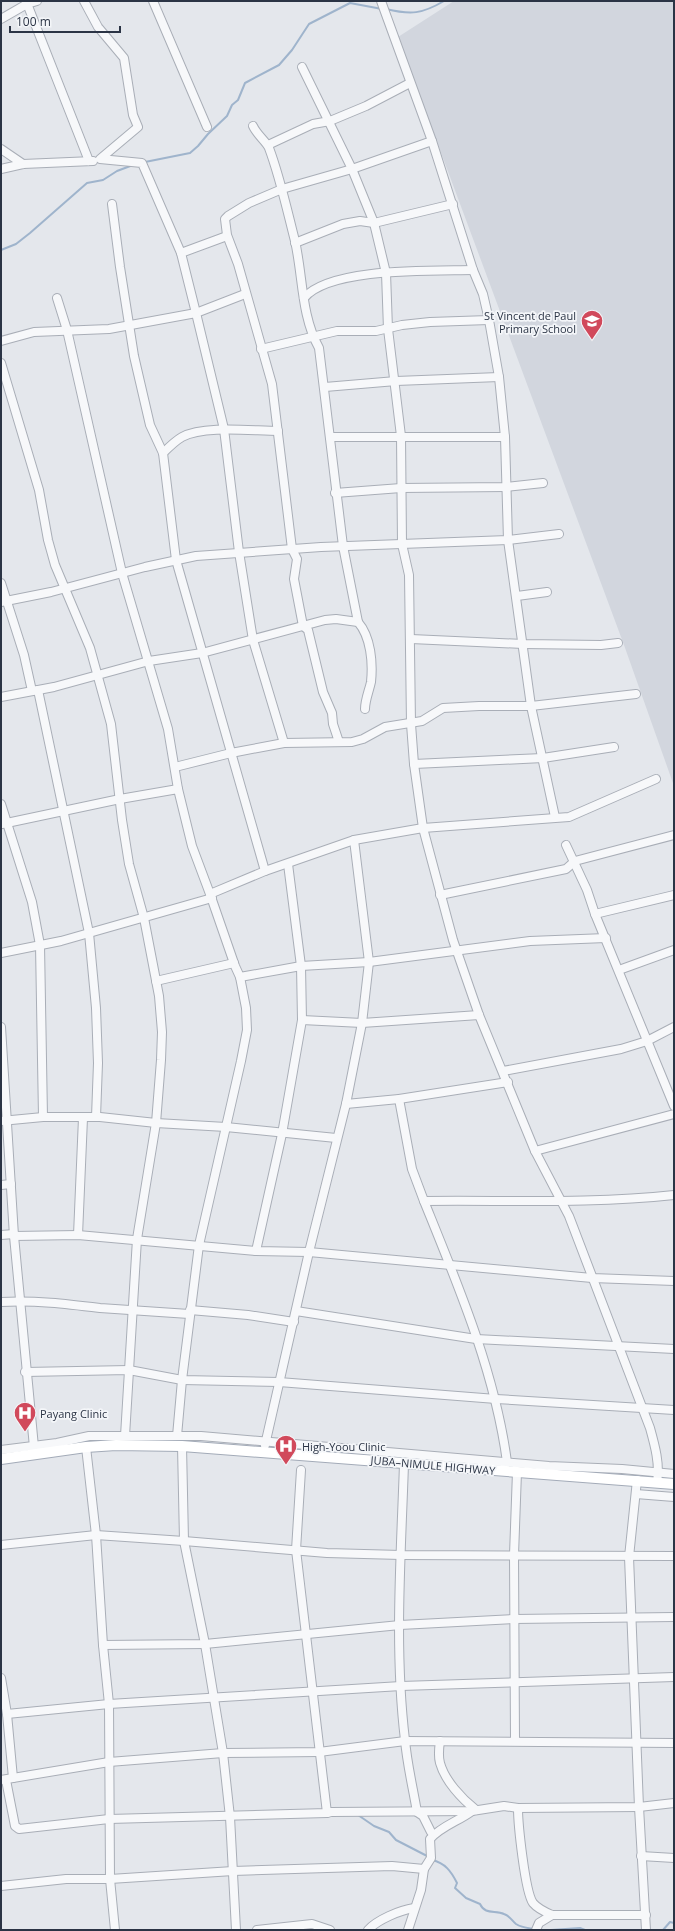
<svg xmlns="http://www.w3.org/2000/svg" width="675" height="1931" viewBox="0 0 675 1931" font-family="'Open Sans',sans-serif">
<rect width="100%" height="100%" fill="#e4e7ec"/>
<polygon fill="#d2d6de" points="454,1 674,1 674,786 624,645 398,37"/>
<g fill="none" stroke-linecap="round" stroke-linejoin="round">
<g stroke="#9fb4cc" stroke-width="2">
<path d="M386,9c25,6 36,5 58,-8"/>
<polyline points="145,162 190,153 198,146 208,134 227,116 232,105 238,100 245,83 279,65 292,50 309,24 350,3 382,9"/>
<polyline points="1,250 16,244 30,233 87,183 103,180 117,171 133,165"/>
<polyline points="358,1815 374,1826 389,1832 396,1840 429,1857"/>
<path d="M432,1860c13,3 19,11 25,23l-2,5 11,10 14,6c5,11 15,6 24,10 6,2 8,7 12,10 6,4 12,4 18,5"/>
<polyline points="539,1930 548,1930"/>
<polyline points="551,1930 580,1928 585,1930"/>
<polyline points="663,1930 670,1922 674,1923"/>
</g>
<g stroke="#a9aeb7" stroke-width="10">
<g id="minor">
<polyline points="26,1 89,161"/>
<polyline points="84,1 98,27 124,58 133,115 138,127 100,159 142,163 181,253 196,313 224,429 239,552 253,640 284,743"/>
<polyline points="153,1 207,127"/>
<polyline points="381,1 432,141 473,270 483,294 489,320 499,377 505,437 508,540 531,706 555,817"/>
<polyline points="1,19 27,4 37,1"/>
<path d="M302,67l50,102 22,54 12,50 2,56 13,107 1,108 7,31 2,149 3,40 9,64 30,112 26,75 56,136 34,65 81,212c5,18 10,36 7,54"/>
<path d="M253,126c4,9 13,15 16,22 11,29 18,62 26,93 8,35 6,75 24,107l24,198 15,76"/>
<polyline points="268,145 313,124 330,121 366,106 410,83"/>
<polyline points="1,149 23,164"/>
<polyline points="1,169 23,164 93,161"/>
<polyline points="112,204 120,267 134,356 150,425 163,453 176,560 265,871"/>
<polyline points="295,243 343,224 360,221 374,223 453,204"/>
<polyline points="181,253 227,236"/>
<polyline points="57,298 67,330 122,573 168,729 178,789"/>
<path d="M304,298c26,-31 129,-27 169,-28"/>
<polyline points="1,341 34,332 109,329 196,313 245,294"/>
<polyline points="261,349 337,331 376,331 402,325 430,322 489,320"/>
<polyline points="1,363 39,490 48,540 55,565 90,648 111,724 122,820 129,864 144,918 159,996 162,1032 161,1060 156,1123 137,1239 125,1436"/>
<polyline points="325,387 396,381 499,377"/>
<polyline points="330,437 505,437"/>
<path d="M163,453c6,-6 12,-12 19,-16 22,-12 71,-6 96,-6"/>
<polyline points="335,493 401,488 506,487 543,483"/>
<polyline points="1,583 24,655 32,691"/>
<polyline points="517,596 547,592"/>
<polyline points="1,602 51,592 145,567 196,556 321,547 508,540 559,534"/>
<polyline points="411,639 523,644 601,645 618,643"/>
<polyline points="38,690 89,933 96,1008 98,1063 96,1117"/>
<path d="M1,697l53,-10 95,-26 53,-8 123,-33 11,-1 22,3c13,15 15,41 13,60 -2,9 -6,18 -6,27"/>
<polyline points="339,742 333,724 332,713 323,692 308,630 303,626 294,579 297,559 292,549 272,384 238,264 227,235 225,219 228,216 249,203 282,189 352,169 432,141"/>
<polyline points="414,764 543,758 614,747"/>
<polyline points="175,767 231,753 284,743 352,742 363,739 385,727 422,721 443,708 479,706 531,706 636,694"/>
<polyline points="1,804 32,902 40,945 43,1117"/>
<polyline points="2,824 120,799 178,789 192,846 210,894"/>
<polyline points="566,845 587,890 595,914 674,1106"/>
<polyline points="288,864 301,966 302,1020"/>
<polyline points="440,895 566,869 575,861 674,835"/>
<polyline points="595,914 674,895"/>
<polyline points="1,953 61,941 212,898"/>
<polyline points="619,970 674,950"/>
<polyline points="240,977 301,966 369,962 530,941 606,938"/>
<polyline points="156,981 234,963"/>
<polyline points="1,1027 14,1236 34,1447"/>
<polyline points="503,1071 621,1049 647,1041 674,1027"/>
<polyline points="399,1099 412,1169 424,1201"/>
<polyline points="346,1104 399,1099 508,1082"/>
<polyline points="1,1121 43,1117 100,1117 156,1123 226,1127 336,1138"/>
<polyline points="535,1151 674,1114"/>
<polyline points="1,1185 11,1184"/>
<polyline points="1,1235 14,1234"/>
<polyline points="78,1235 83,1118"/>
<polyline points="14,1236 78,1235 256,1251 309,1252 592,1278 674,1281"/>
<polyline points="256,1251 282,1134 302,1020 362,1023 479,1015"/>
<path d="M1,1302c33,-2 66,2 99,6 30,2 59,4 89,6"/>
<polyline points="190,1310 248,1315 294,1322"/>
<polyline points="296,1311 476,1339 674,1349"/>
<polyline points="25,1372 129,1370 182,1380 279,1382 496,1399 674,1410"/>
<polyline points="177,1436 182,1380 199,1245 241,1061 247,1030 246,1008 240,977 235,966 210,894 265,871 354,840 423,828 569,817 656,779"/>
<polyline points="265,1445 309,1252 346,1104 362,1023 369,962 354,840"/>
<polyline points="182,1446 184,1541 205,1644 223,1753 230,1817 236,1930"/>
<polyline points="86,1447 96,1535 103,1645 109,1704 110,1879 115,1930"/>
<polyline points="1,1450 57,1443 89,1436 201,1436 549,1466 622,1469 674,1474"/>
<path d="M507,1462c-12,-90 -49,-177 -83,-261 84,-1 167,3 250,-6"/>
<path d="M404,1464c-3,91 -10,185 1,276 2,24 8,48 12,72l6,4 8,16"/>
<polyline points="301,1470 296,1550 327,1813"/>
<polyline points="637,1480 629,1557 639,1807 646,1930"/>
<polyline points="636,1494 674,1497"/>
<polyline points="1,1545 96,1535 184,1541 327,1553 401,1555 674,1556"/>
<polyline points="103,1645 205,1644 400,1625 514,1619 674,1617"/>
<polyline points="1,1678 7,1714 13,1778"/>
<polyline points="7,1714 109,1704 401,1686 674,1677"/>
<path d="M440,1741c-1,7 -2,15 0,22 5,18 22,36 36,47"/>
<polyline points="515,1741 514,1555 517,1472"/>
<polyline points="1,1780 109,1762 223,1753 319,1752 405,1741 674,1743"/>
<polyline points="6,1780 15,1826 19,1829 109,1819 327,1813 331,1812 472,1811 504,1806 518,1808 639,1807 674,1803"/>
<path d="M518,1808c0,16 7,84 15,95 5,6 12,9 19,12h94"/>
<polyline points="641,1856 674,1858"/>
<polyline points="1,1886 66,1879 110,1879 233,1871 392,1866 424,1869"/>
<polyline points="257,1930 312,1924 330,1930"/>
<path d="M368,1930c9,-10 32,-20 46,-22"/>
<path d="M408,1930l13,-40 3,-21 7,-11 -1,-19c11,-13 29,-18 42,-28"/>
<polyline points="536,1930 539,1923 552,1915"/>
</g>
</g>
<g stroke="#a3abb8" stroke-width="12">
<polyline id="major" points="1,1459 86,1447 116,1445 182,1446 674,1484"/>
</g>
<use href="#minor" stroke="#f7f8fa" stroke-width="8"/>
<use href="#major" stroke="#fff" stroke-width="10"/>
</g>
<defs>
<g id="school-pin" transform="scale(1.15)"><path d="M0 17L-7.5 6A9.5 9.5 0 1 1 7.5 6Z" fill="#d1495b" stroke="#f4f6f9"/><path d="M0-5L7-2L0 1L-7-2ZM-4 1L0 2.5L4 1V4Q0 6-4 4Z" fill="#fff"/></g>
<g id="hospital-pin" transform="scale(1.15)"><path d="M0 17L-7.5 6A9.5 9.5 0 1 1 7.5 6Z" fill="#d1495b" stroke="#f4f6f9"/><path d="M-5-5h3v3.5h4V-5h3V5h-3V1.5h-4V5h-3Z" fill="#fff"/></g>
</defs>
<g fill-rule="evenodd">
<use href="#school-pin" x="592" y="321"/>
<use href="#hospital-pin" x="25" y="1413"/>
<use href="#hospital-pin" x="286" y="1446"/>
</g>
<g text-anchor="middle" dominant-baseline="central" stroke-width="3.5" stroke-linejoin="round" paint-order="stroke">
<g font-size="11" fill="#2b3445" stroke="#f4f6f9" text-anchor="start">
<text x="576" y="315" text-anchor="end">St Vincent de Paul<tspan x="576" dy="13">Primary School</tspan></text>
<text x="40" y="1413">Payang Clinic</text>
<text x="302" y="1446">High-Yoou Clinic</text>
</g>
<g font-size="11" fill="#2b3445" stroke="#f4f6f9">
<text transform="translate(433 1465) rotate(5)">JUBA–NIMULE HIGHWAY</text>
</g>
</g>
<rect width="675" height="1931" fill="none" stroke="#2b3445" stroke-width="4"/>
<path d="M10 26v6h110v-6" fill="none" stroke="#2b3445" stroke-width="2"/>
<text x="16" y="26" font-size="12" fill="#2b3445" stroke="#f4f6f9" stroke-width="3" paint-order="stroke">100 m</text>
</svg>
